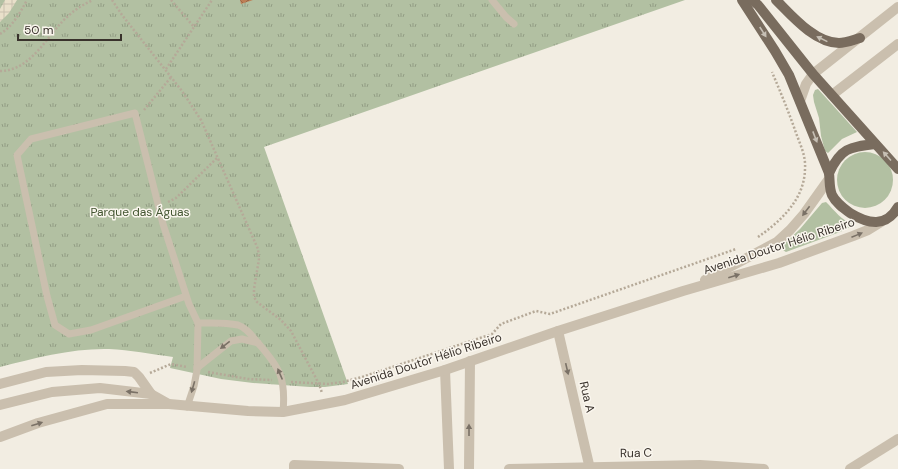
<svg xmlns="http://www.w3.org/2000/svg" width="898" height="469" viewBox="0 0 898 469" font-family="'DM Sans',sans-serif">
<defs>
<pattern id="park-tufts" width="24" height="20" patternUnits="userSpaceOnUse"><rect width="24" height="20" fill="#b2c0a2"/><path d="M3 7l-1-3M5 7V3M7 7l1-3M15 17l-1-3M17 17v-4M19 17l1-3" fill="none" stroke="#929d84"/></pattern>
<pattern id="plaza-grid" width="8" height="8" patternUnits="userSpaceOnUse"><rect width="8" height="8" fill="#e9e0ca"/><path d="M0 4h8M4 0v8" fill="none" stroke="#c9c1ae"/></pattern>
<pattern id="building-cross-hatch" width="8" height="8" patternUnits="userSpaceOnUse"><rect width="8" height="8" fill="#bd7e55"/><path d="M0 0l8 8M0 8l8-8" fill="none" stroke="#9b6847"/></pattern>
</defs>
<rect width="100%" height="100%" fill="#f2ede2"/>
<g fill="#b2c0a2">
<polygon points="818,89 857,132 842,139 828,153 825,151 821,136 819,118 814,102 813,95 815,90"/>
<circle cx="865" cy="180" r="28"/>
<path d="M826,202c9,9 15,18 27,22l1,1 -14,7 -54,20 -5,-3 1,-3 18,-17 22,-26z"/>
</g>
<path fill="url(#park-tufts)" d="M0,0h685l-421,147 84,237 -23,3h-15l-57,-4 -32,-4 -51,-11 3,-11c-22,-3 -43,-7 -64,-8 -35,-1 -75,9 -109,18z"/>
<polygon fill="url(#plaza-grid)" points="5,0 17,0 9,13 0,22 0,9"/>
<polygon fill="url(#building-cross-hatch)" points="240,0 253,0 241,4"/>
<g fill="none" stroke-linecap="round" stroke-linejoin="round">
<g stroke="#b5a998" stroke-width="2.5" stroke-dasharray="2 2" stroke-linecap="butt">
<polyline points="112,0 122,15 182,91 201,120 258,249 259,259 254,289 254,297 257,302 281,320 291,331 319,384 322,393"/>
<polyline points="171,0 194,27"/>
<path d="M0,34c13,-8 20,-21 27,-34"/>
<polyline points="166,69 212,0"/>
<path d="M0,71c28,0 44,-29 60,-47 9,-10 21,-19 33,-24"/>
<polyline points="144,110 172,76"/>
<polyline points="168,202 176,198 218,157"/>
<path d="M758,237c23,-16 47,-38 47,-69 1,-13 -6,-26 -10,-38 -7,-20 -15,-39 -23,-58"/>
<polyline points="208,372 248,379 272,380"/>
<polyline points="150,373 171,364 187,367"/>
<polyline points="291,382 328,384 343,382 362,377 492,334 501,324 536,311 550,314 736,249"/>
</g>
<g stroke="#cabfae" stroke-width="7">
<polyline points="492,0 506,17 514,24"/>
<polyline points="186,296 91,330 69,334 55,325 47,296 17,155 31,139 135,113 163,224 189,304 198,323 197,370 194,386 187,407"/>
<path d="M198,323c13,0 27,-1 40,2 9,3 14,11 20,18 22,25 28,35 25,69"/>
<polyline points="197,368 231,341 242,339 258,343"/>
</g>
<g stroke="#cabfae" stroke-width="10">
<polyline points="832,95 898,44"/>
<polyline points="800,101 806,84 813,74 898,7"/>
<polyline points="705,280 777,242 790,230 804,214 829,179"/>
<polyline points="558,331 590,469"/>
<polyline points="445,370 449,469"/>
<polyline points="0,384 46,372 82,370 125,371 134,372 139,377 151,394"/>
<polyline points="0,405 52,392 100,388 151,394 167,403"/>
<polyline points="0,437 38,423 107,404 169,404 248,411 283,412 345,400 445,370 558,331 683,291 779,263 853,236 868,230 881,222"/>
<polyline points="294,469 294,465 399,469"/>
<polyline points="469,469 470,361"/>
<polyline points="509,469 700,465 764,469"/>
<polyline points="850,469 898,439"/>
</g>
<g stroke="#796c5e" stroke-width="10">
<path d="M742,0l33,51 14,24 40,98c1,8 0,15 3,22 4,8 11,13 18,18 18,11 36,15 48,-6"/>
<polyline points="752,0 758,5 813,74 898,169"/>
<path d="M776,0c16,16 39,43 63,43 6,0 14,-3 21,-5"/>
<path d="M829,173c12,-25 20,-26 46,-29"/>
</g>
</g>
<defs><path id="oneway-solid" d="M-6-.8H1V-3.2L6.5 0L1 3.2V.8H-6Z"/></defs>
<g fill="#c6bfb4">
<use href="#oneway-solid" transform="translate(763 32) rotate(57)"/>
<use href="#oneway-solid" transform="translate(822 39) rotate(-154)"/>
<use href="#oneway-solid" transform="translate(815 137) rotate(69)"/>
<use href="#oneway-solid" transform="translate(887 156) rotate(-132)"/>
</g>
<g fill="#7a7166">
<use href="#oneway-solid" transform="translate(806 211) rotate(127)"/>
<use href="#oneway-solid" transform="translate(857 235) rotate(-22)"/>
<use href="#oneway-solid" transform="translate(734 276) rotate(-17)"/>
<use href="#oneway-solid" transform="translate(225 345) rotate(142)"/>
<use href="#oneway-solid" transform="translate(567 369) rotate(77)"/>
<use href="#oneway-solid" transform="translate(280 374) rotate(-113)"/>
<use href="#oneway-solid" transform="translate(193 387) rotate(106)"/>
<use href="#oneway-solid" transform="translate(132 392) rotate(-173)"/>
<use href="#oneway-solid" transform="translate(37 424) rotate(-18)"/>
<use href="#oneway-solid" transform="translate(469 430) rotate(-90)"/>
</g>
<g text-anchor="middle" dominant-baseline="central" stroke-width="3" stroke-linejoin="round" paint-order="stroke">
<g font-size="12" fill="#435531" stroke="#faf6ee">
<text x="140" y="212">Parque das Águas</text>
</g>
<g font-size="12" fill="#39322c" stroke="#faf6ee">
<text transform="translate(779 246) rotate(-18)">Avenida Doutor Hélio Ribeiro</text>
<text transform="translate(426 361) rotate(-18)">Avenida Doutor Hélio Ribeiro</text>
<text transform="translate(587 397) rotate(77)">Rua A</text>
<text transform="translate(636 453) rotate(-1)">Rua C</text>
</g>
</g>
<path d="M18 34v6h103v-6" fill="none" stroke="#39322c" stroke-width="2"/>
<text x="24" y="34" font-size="12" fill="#39322c" stroke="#faf6ee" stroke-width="3" paint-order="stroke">50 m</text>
</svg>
